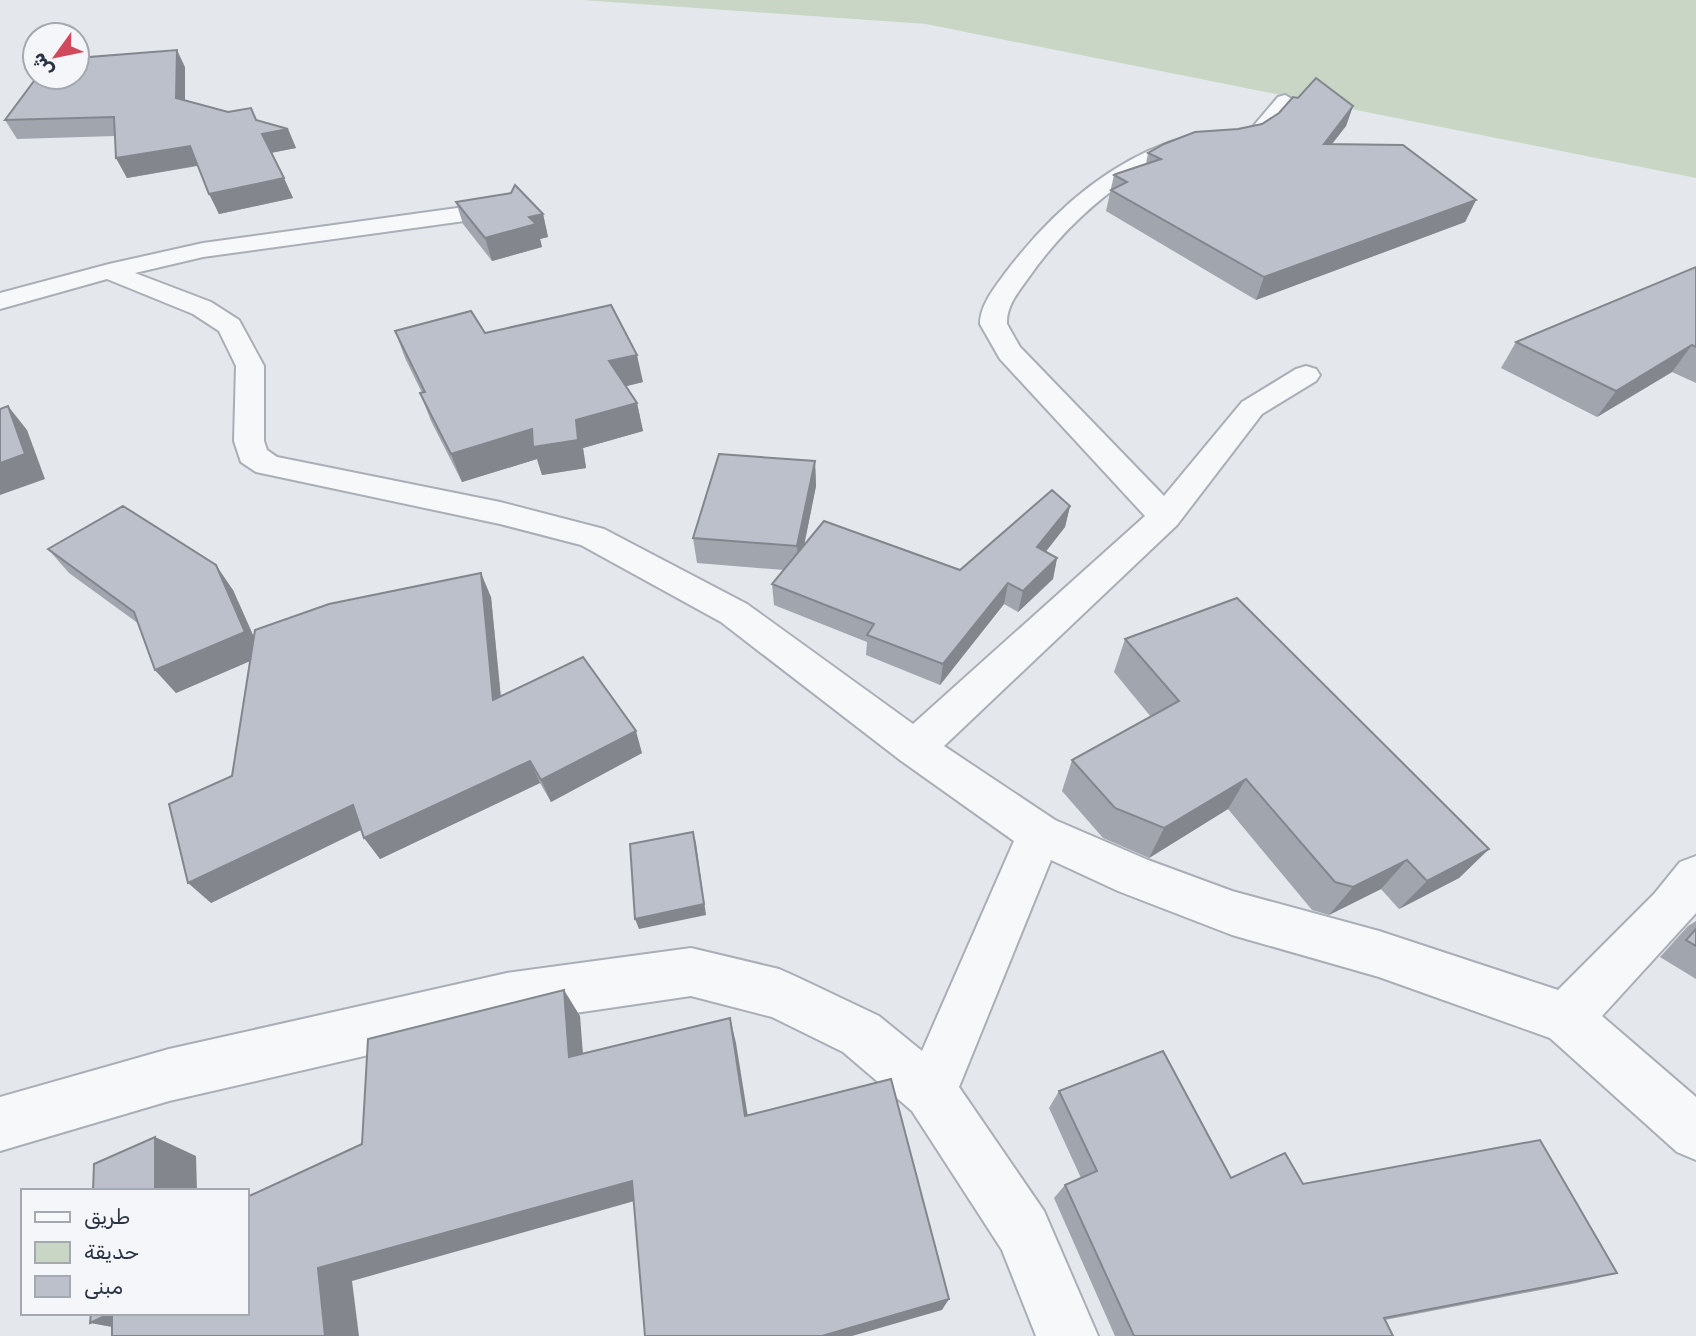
<svg xmlns="http://www.w3.org/2000/svg" width="1696" height="1336" viewBox="0 0 1696 1336" font-family="Rubik,Vazirmatn,sans-serif">
<rect width="100%" height="100%" fill="#e4e7ec"/>
<polygon fill="#c9d6c5" points="583,0 1696,0 1696,178 926,24"/>
<g fill="none" stroke-linecap="round" stroke-linejoin="round">
<g stroke="#a9aeb7" stroke-width="4">
<path id="minor" d="M1285,95l10,6c-24,34 -35,46 -78,47 -12,0 -25,0 -37,4 -61,25 -113,71 -151,125 -10,14 -23,29 -22,47l13,23 144,149 78,-94 54,-33 10,-3 10,3 4,6 -4,6 -54,33 -85,111 -233,221 111,74 93,40 84,31 147,40 179,59 96,-96 26,-32 16,-6v57l-94,103 94,81v63l-19,-8 -127,-114 -171,-61 -147,-42 -114,-44 -67,-31 -92,227 85,124 54,125h-62l-34,-86 -90,-139 -69,-59 -71,-35 -81,-21 -184,27 -338,78 -169,50v-54l169,-48 338,-76 184,-25 88,21 18,8 82,39 43,35 92,-210 -114,-81 -179,-138 -140,-77 -81,-21 -244,-52 -15,-10 -7,-21 2,-75 -17,-35 -26,-17 -86,-35 -107,30v-16l109,-29 94,-21 305,-42 8,2 3,5 -3,5 -8,2 -305,42 -68,16 76,29 28,18 25,46v75l3,9 10,7 223,45 104,27 143,75 166,120 232,-208 -145,-157 -20,-35c0,-19 15,-37 26,-52 42,-55 96,-105 162,-129 24,-9 50,-6 75,-10l7,-3 28,-33z"/>
</g>
<use href="#minor" fill="#f7f8fa" fill-rule="evenodd"/>
</g>
<g fill="#a1a5ae">
<polygon points="185,67 185,100 288,129 296,148 271,153 293,198 219,214 198,166 127,178 116,158 115,136 17,139 5,120"/>
<polygon points="1353,106 1346,126 1332,144 1476,200 1465,222 1256,300 1106,211 1114,175 1146,164 1148,153 1238,129"/>
<polygon points="456,202 543,214 548,237 540,239 542,247 492,261 463,224"/>
<polygon points="1696,267 1696,383 1672,372 1597,417 1501,368 1516,342"/>
<polygon points="395,331 485,333 643,382 626,386 637,403 643,431 583,448 586,468 542,475 537,459 462,482 431,421 420,393 422,393 405,358"/>
<polygon points="815,461 816,486 804,545 960,570 1070,506 1065,527 1046,551 1057,558 1053,579 1018,612 1004,604 940,685 866,655 867,642 774,605 772,584 784,570 697,563 693,538"/>
<polygon points="48,549 233,590 254,637 491,597 501,696 642,753 551,802 540,783 380,859 361,830 211,903 250,661 176,693 155,670 139,624 69,573"/>
<polygon points="1125,639 1489,849 1459,878 1399,909 1381,889 1329,915 1312,910 1228,809 1149,858 1103,838 1062,791 1072,760 1151,717 1114,672"/>
<polygon points="1696,921 1696,979 1660,957 1688,926"/>
<polygon points="1059,1091 1231,1178 1303,1184 1617,1273 1577,1283 1385,1320 1393,1336 1115,1336 1054,1198 1065,1185 1081,1178 1049,1108"/>
</g>
<g fill="#83868d">
<polygon points="177,50 185,67 185,116 176,98"/>
<polygon points="1353,106 1346,126 1316,164 1324,144"/>
<polygon points="288,129 296,148 270,153 262,134"/>
<polygon points="190,146 200,165 127,178 116,158"/>
<polygon points="284,178 293,198 219,214 209,194"/>
<polygon points="1476,200 1465,222 1256,300 1264,277"/>
<polygon points="543,214 548,237 540,239 542,247 492,261 485,238 529,217"/>
<polygon points="1692,345 1672,372 1597,417 1616,391"/>
<polygon points="637,355 643,382 615,389 609,361"/>
<polygon points="637,403 643,431 583,448 586,468 542,475 537,459 462,482 451,454 532,429 576,420"/>
<polygon points="8,406 27,430 45,479 0,495 0,463"/>
<polygon points="815,461 816,486 799,571 797,546"/>
<polygon points="1070,506 1065,527 1033,568 1037,547"/>
<polygon points="1057,558 1053,579 1018,612 1023,591"/>
<polygon points="216,565 233,590 262,656 176,693 155,670"/>
<polygon points="481,573 491,597 503,722 493,700"/>
<polygon points="1008,583 1004,604 940,685 943,664"/>
<polygon points="636,731 642,753 551,802 541,780"/>
<polygon points="530,761 540,783 380,859 364,838"/>
<polygon points="1246,779 1228,809 1149,858 1164,828"/>
<polygon points="353,805 369,826 211,903 188,883"/>
<polygon points="693,832 696,843 706,915 639,929 635,919"/>
<polygon points="1489,849 1459,878 1399,909 1427,881"/>
<polygon points="1407,860 1381,889 1329,915 1353,887"/>
<polygon points="564,990 580,1016 585,1080 569,1057"/>
<polygon points="730,1018 736,1043 751,1136 745,1116"/>
<polygon points="155,1137 196,1156 197,1191 155,1191"/>
<polygon points="632,1181 645,1198 352,1281 359,1336 325,1336 318,1268"/>
<polygon points="949,1299 942,1310 852,1336 822,1336"/>
<polygon points="111,1313 140,1332 90,1323"/>
</g>
<g fill="#bbc0ca" stroke="#83868d" stroke-width="2">
<polygon points="177,50 176,98 228,112 251,108 256,120 288,129 262,134 284,178 209,194 190,146 116,158 114,117 5,120 37,77 77,77 77,58"/>
<polygon points="1316,78 1353,106 1324,144 1403,145 1476,200 1264,277 1111,190 1127,182 1114,175 1116,174 1161,159 1148,153 1164,144 1195,132 1238,129 1262,124 1279,113 1293,97 1298,98"/>
<polygon points="515,185 543,214 529,217 536,224 485,238 456,202 511,193"/>
<polygon points="1696,267 1696,347 1692,345 1616,391 1516,342"/>
<polygon points="611,305 637,355 609,361 637,403 576,420 578,440 533,447 532,429 451,454 420,393 425,392 395,331 471,311 485,333"/>
<polygon points="8,406 25,454 0,463 0,409"/>
<polygon points="719,454 815,461 797,546 693,538"/>
<polygon points="1052,490 1070,506 1037,547 1057,558 1023,591 1008,583 943,664 867,635 874,624 772,584 824,521 960,570"/>
<polygon points="123,506 216,565 245,632 155,670 134,612 48,549"/>
<polygon points="481,573 493,700 583,657 636,731 541,780 530,761 364,838 353,805 188,883 169,804 232,776 255,630 329,604"/>
<polygon points="1237,598 1489,849 1427,881 1407,860 1353,887 1335,882 1246,779 1164,828 1115,808 1072,760 1179,701 1125,639"/>
<polygon points="693,832 704,904 635,919 630,844"/>
<polygon points="1696,929 1696,946 1686,940"/>
<polygon points="564,990 569,1057 730,1018 745,1116 891,1079 949,1299 822,1336 645,1336 632,1181 318,1268 325,1336 112,1336 112,1313 247,1313 247,1197 362,1144 368,1039"/>
<polygon points="1163,1051 1231,1178 1285,1153 1303,1184 1540,1140 1617,1273 1384,1318 1393,1336 1134,1336 1065,1185 1097,1171 1059,1091"/>
<polygon points="155,1137 155,1191 93,1191 94,1164"/>
<polygon points="91,1313 111,1313 90,1323"/>
</g>
<rect x="21" y="1189" width="228" height="126" fill="#f4f6f9" stroke="#a4a8b1" stroke-width="2"/>
<rect x="35" y="1212" width="35" height="10" fill="#f7f8fa" stroke="#a4a8b1" stroke-width="2"/>
<text x="84" y="1224" font-size="21" fill="#2b3445">طريق</text>
<rect x="35" y="1242" width="35" height="21" fill="#c9d6c5" stroke="#a4a8b1" stroke-width="2"/>
<text x="84" y="1259" font-size="21" fill="#2b3445">حديقة</text>
<rect x="35" y="1276" width="35" height="21" fill="#bbc0ca" stroke="#a4a8b1" stroke-width="2"/>
<text x="84" y="1294" font-size="21" fill="#2b3445">مبنى</text>
<g transform="translate(56 56) rotate(237)"><circle r="33" fill="#f4f6f9" stroke="#a4a8b1" stroke-width="2"/>
<path d="M0-5L12 26L0 18L-12 26Z" fill="#d1495b"/>
<text y="-10" font-size="19" font-weight="bold" text-anchor="middle" fill="#2b3445">ش</text>
</g>
</svg>
